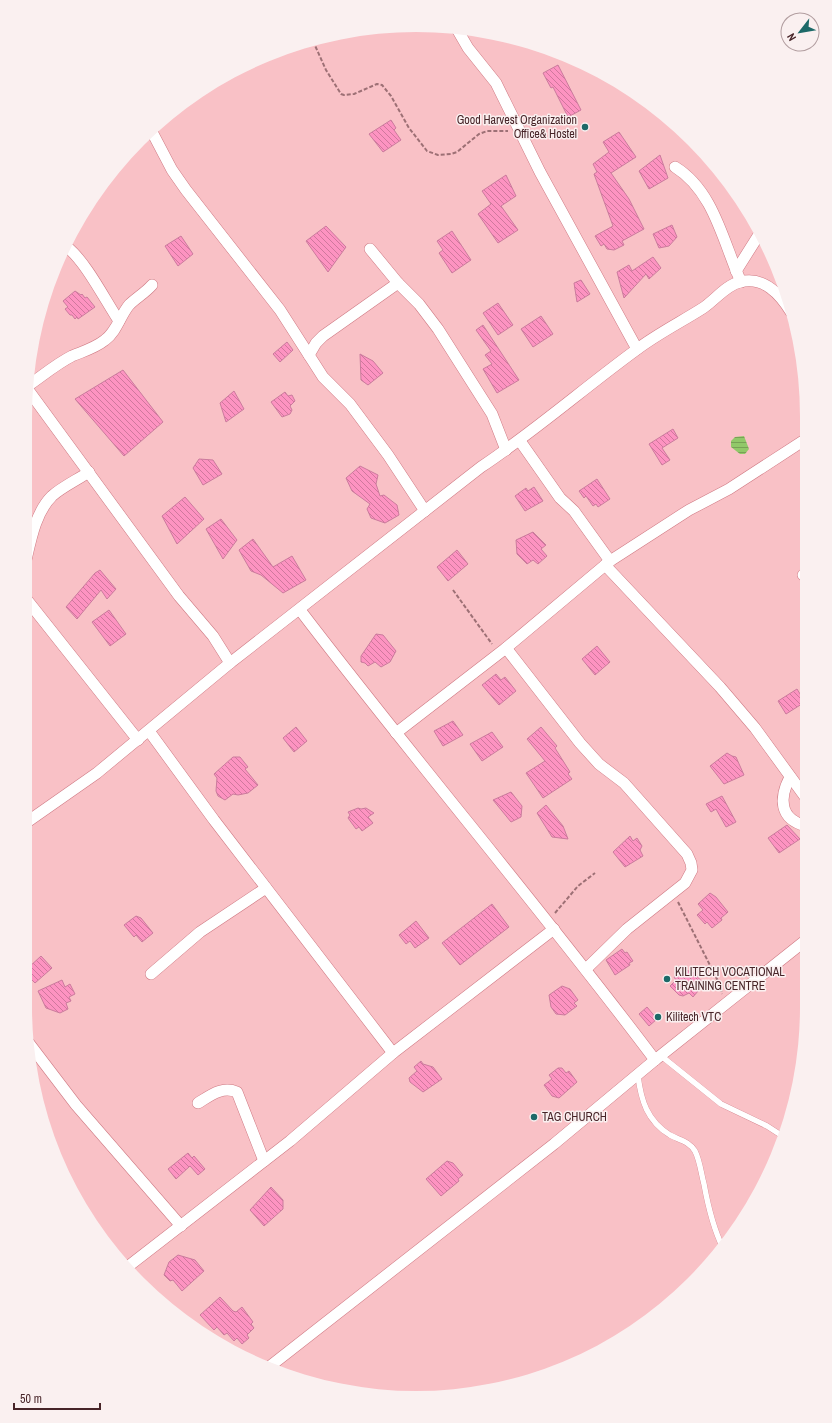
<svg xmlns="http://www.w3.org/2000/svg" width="832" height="1423" viewBox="0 0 832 1423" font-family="'Archivo Narrow',sans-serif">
<defs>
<pattern id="water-rules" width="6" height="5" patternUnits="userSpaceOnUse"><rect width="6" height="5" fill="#91c869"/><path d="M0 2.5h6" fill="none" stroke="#78a256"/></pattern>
<pattern id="building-back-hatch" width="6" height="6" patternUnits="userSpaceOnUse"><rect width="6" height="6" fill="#fd93c1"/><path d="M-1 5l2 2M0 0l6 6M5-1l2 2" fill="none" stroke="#cf789d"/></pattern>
</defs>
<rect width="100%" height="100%" fill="#f9c1c6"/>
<polygon fill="url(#water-rules)" points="744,436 749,449 745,454 740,454 731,447 731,441 735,437"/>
<g fill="url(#building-back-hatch)" stroke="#cb7b9d">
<polygon points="558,65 581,110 568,117 553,87 551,88 543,73"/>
<polygon points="391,120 396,128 394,130 401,140 383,152 369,134"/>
<polygon points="619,132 636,157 611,173 629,199 644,229 622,241 624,245 614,250 607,249 604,244 601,246 595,236 613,226 594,174 597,172 593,164 609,152 603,142"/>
<polygon points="660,155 668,178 649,189 639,171"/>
<polygon points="506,175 516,196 501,206 518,230 498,243 478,214 491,204 482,191"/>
<polygon points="672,225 677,237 669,246 659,248 653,234"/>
<polygon points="326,226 346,247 328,272 306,241"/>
<polygon points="452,231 471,260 452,273 439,253 443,250 437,241"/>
<polygon points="181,236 193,254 178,266 165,246"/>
<polygon points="653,257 661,268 649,279 646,274 624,298 617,272 629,265 632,271"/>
<polygon points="581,280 590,294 577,302 574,283"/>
<polygon points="75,291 81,295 82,294 85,298 87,297 95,307 78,319 77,317 75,319 72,315 70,315 65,309 68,307 63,301"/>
<polygon points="498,303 513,325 498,335 483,313"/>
<polygon points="541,316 553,334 533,347 521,329"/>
<polygon points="483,325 519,380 497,393 483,369 492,364 485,355 491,351 476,330"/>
<polygon points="287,342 293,350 280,362 273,354"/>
<polygon points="360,354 373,361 383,373 368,385 361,380"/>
<polygon points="123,370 163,422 124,456 75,399"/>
<polygon points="234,391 244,409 226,422 220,403"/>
<polygon points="285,392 288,396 292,395 295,401 290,406 292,410 290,414 282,417 271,402"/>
<polygon points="673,429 678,438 662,448 670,460 662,465 649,444"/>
<polygon points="199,459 213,460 222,474 203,485 193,468"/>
<polygon points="360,466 378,475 376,484 380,496 384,495 397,505 399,515 385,523 371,518 367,509 370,504 352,491 346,478"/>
<polygon points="597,479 610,499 598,507 596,504 593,506 586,496 584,498 579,491"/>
<polygon points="534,487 543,501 525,511 515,496 526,488 528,491"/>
<polygon points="185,497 204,519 177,544 162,516"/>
<polygon points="221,519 237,540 223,559 206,529"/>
<polygon points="533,532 546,545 541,549 547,556 538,564 533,560 527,564 517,554 516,540"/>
<polygon points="253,539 273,567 292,556 306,580 283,593 261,575 251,571 239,550"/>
<polygon points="457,550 468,564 448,581 437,567"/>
<polygon points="100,570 116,589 107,599 101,590 77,619 66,607 95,573"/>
<polygon points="109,610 126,634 110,646 92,622"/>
<polygon points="376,634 383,635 396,651 390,662 381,667 375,662 368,666 365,663 361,662 361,656"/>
<polygon points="597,646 610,662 595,675 582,659"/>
<polygon points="496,674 501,680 505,677 516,691 499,705 482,685"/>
<polygon points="797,689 805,702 786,714 778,701"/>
<polygon points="453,721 463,735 443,746 434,731"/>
<polygon points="296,727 307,741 294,752 283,738"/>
<polygon points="541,727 557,746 555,748 570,772 568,774 572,779 543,798 526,773 545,761 527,739"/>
<polygon points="492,732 503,747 482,761 470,744"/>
<polygon points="727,753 732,756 736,757 744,775 724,784 710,766"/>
<polygon points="233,757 240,757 248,767 245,769 258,785 248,793 238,795 233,794 225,800 218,796 216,791 217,778 214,774"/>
<polygon points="511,792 522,806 521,817 511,822 493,800"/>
<polygon points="722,796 736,822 726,827 716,809 711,812 706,804"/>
<polygon points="546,805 563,826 568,839 552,837 537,813"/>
<polygon points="358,808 361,809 366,808 374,813 368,817 373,823 362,831 359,827 356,829 348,818 350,815 348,812"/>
<polygon points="787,825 800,839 779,853 768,838"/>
<polygon points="630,836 633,841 637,838 642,846 640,850 643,856 625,867 613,852"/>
<polygon points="710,893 716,897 728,912 721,918 722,920 712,928 707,922 705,924 697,915 703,910 698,904"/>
<polygon points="492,904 509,927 460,965 442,943"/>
<polygon points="136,916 141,918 153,933 142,942 136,935 134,937 124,925"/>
<polygon points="416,921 429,938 415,948 410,941 406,944 399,935"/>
<polygon points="622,949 625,953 627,952 633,961 629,963 630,965 615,975 606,960"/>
<polygon points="41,956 52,968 35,983 28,976 28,968"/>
<polygon points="683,969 694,973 704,984 693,997 689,993 683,996 679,995 670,986 676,980 674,977"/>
<polygon points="62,980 65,987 70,984 75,994 69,997 71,1001 66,1003 68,1009 60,1013 46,1008 38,991"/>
<polygon points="562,986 570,989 578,1000 574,1003 577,1006 565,1015 556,1014 551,1007 549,995"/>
<polygon points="647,1007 657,1019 649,1026 639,1014"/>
<polygon points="421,1061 423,1064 433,1067 442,1079 423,1092 410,1082 409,1078 417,1071 414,1067"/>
<polygon points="558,1068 562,1068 566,1073 569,1071 577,1082 559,1098 552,1096 544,1085 552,1079 549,1075"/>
<polygon points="188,1153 192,1158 194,1156 205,1169 198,1175 190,1166 176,1179 168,1169"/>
<polygon points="447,1161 453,1163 463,1175 458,1179 459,1181 441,1196 426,1179"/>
<polygon points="271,1187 283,1200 283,1209 264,1226 250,1210"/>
<polygon points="178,1255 195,1260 204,1271 182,1291 173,1280 170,1281 164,1275 169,1262"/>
<polygon points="220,1297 233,1311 236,1312 242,1307 253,1322 251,1324 254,1328 247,1335 249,1338 242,1344 237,1338 234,1341 227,1333 224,1335 217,1327 214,1330 200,1315"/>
</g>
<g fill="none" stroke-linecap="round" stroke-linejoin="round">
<g stroke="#cf7983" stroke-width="6">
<g id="lane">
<polyline points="660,1055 721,1104 767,1126 784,1137"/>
<path d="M638,1076c3,24 9,45 32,59 9,5 19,6 25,16 5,10 6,22 9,33 4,22 9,44 19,64"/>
</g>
</g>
<g stroke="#cf7983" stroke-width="12">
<g id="street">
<polyline points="457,29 468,48 496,83 540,172 637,349"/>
<polyline points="151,130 172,170 186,190 280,310 323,377 350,404 388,455 425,511"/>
<path d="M675,167c39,24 48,75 66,115"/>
<path d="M67,247c19,15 38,53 52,74"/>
<polyline points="370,249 398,283 419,304 438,329 492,414 506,450"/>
<polyline points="736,271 760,233"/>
<polyline points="309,355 316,343 323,336 398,283"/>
<polyline points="26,387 179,596 213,636 230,663"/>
<path d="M26,387c15,-10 30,-23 46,-31 12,-5 23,-8 33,-16 12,-9 15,-24 24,-35 7,-7 16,-12 23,-20"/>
<polyline points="520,441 560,498 574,511 610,561"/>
<path d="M26,560c5,-22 10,-48 26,-64 10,-9 25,-16 37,-24"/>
<polyline points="605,565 720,687 755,728 806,798"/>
<polyline points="803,575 806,577"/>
<polyline points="27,600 138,740"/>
<path d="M300,610c116,152 240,297 355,450"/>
<polyline points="506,648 580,743 599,764 624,783 687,854 691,863 692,870 685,883 627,929 586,969"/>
<polyline points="149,731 214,820 393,1053"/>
<polyline points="396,733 506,648 610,561 689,510 729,489 806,439"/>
<path d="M790,777c-11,21 -11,42 16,49"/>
<path d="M27,822l70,-49 133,-110 251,-196c54,-36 103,-79 155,-117 21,-16 45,-28 67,-42 12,-8 23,-23 37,-26 24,-6 40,12 51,30"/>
<polyline points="151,974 200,932 266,888"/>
<polyline points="28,1042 76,1105 181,1226"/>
<path d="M198,1103c13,-8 24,-17 39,-11l27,69"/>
<polyline points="126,1268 290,1141 393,1053 554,929"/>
<polyline points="269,1367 554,1144 655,1060 806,940"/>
</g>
</g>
<g stroke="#9d7075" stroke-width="2" stroke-dasharray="4 2" stroke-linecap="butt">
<polyline points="313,41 326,70 341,94 344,95 354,94 377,84 382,85 391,96 409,128 427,151 438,155 451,154 457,152 479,134 487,131 508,131"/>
<polyline points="453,590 492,644"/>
<polyline points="678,902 720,985 722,994"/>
<polyline points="555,913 578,886 595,873"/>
</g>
<use href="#lane" stroke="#fff" stroke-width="5.5"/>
<use href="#street" stroke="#fff" stroke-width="11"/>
</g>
<g fill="#1d6968" stroke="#faf0f0" stroke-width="1.5">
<circle cx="585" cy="127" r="4"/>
<circle cx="667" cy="979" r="4"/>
<circle cx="658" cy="1017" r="4"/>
<circle cx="534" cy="1117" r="4"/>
</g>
<g text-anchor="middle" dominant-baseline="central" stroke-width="3" stroke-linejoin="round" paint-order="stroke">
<g font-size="12" fill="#472428" stroke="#faf0f0" text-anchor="start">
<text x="577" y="120" text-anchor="end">Good Harvest Organization<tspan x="577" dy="14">Office&amp; Hostel</tspan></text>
<text x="675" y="972">KILITECH VOCATIONAL<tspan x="675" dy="14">TRAINING CENTRE</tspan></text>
<text x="666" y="1017">Kilitech VTC</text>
<text x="542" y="1117">TAG CHURCH</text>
</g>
</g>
<path d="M0 0H832V1423H0ZM416 32H416A384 384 0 0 1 800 416V1007A384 384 0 0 1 416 1391H416A384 384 0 0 1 32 1007V416A384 384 0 0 1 416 32Z" fill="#faf0f0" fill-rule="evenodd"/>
<g transform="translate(800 32) rotate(239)"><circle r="19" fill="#faf0f0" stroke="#b29ea0"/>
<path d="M0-3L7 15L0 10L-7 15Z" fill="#1d6968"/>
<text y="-6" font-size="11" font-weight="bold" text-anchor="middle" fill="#472428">N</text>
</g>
<path d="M14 1403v6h86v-6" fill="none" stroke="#472428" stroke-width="2"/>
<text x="20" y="1403" font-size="12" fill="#472428" stroke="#faf0f0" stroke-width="3" paint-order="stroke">50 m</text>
</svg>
